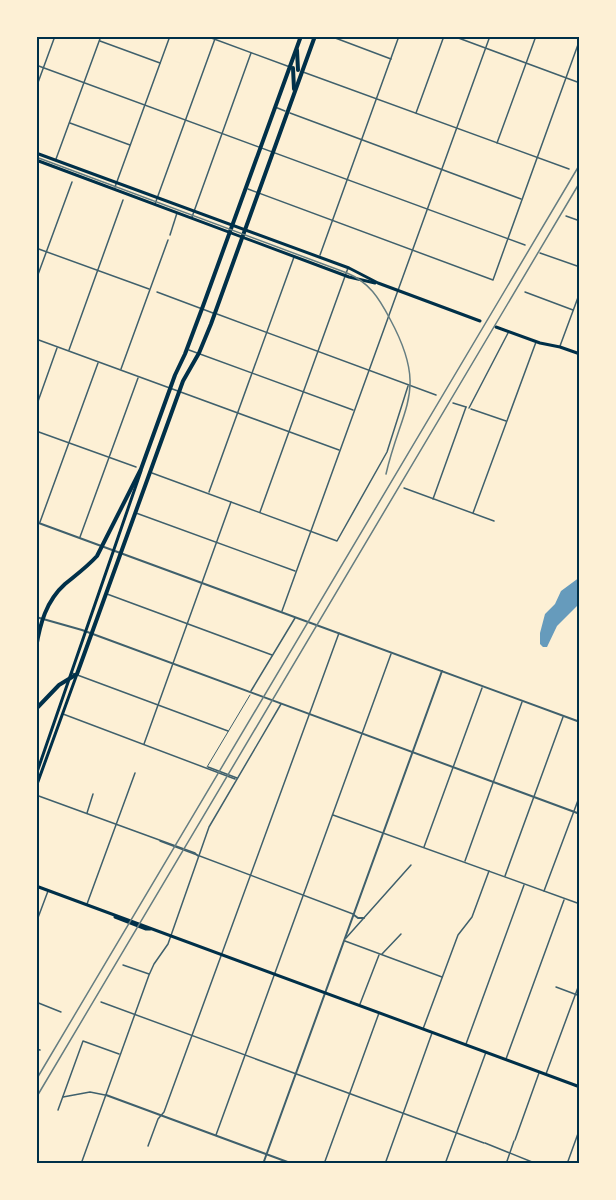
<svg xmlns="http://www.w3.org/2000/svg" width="616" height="1200" viewBox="0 0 616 1200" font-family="Commissioner,sans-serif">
<rect width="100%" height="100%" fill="#fdf0d5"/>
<polygon fill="#669bbc" points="580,577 580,603 557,626 547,647 543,647 540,644 540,633 545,614 555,604 561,591"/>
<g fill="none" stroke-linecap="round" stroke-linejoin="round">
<polyline stroke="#3f606c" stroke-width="1" points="207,767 250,695"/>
<g stroke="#3f606c" stroke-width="1.5">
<polyline points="36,431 136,467"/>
<polyline points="485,1143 537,1164"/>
<polyline points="506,1164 514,1141"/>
</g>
<g stroke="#3f606c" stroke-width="1.5">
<polyline points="206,36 290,67"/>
<polyline points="330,36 391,59"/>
<polyline points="453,36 580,83"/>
<polyline points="100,41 160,63"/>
<polyline points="36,65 525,245"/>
<polyline points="303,72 569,169"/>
<polyline points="36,88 55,36"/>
<polyline points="275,107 285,111"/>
<polyline points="290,113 521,199"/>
<polyline points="416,113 444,36"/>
<polyline points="70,123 130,145"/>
<polyline points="497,143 536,36"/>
<polyline points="56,159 101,36"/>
<polyline points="115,187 170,36"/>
<polyline points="248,189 493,280 580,39"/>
<polyline points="155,204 216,36"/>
<polyline points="566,216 580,221"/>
<polyline points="192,217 251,53"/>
<polyline points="170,235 177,213"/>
<polyline points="36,248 149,289"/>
<polyline points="540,253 580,267"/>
<polyline points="320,255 399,36"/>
<polyline points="36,280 72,182"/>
<polyline points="157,292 213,313"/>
<polyline points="525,292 573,310"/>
<polyline points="217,314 436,395"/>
<polyline points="36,339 339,450"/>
<polyline points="560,346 580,292"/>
<polyline points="69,350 123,200"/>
<polyline points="189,350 353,410"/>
<polyline points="121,369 168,240"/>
<polyline points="453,403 466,407"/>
<polyline points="36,407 57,348"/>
<polyline points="469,408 508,333"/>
<polyline points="471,409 506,421"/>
<polyline points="152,473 337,541 387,452 408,386"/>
<polyline points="404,488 494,521"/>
<polyline points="209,492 294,257"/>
<polyline points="433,499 466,407"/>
<polyline points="260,512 348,268"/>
<polyline points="136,513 295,571"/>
<polyline points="473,513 536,342"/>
<polyline points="40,522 98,363"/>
<polyline points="80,537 138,378"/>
<polyline points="107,594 272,655"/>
<polyline points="282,611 490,36"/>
<polyline points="72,673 228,731"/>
<polyline points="251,691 295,618"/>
<polyline points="63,714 235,779"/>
<polyline points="144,744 231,502"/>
<polyline points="208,767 237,778"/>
<polyline points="36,795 195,853 198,856"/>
<polyline points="87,813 93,794"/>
<polyline points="333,815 580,904"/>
<polyline points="160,841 353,914"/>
<polyline points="424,847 482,688"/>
<polyline points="465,861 522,702"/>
<polyline points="505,876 563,717"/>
<polyline points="544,891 580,795"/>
<polyline points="87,904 135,773"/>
<polyline points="36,923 48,891"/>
<polyline points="346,938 411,865"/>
<polyline points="345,941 442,977"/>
<polyline points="382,954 401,934"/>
<polyline points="123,965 149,974"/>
<polyline points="556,987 580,996"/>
<polyline points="36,1002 61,1012"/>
<polyline points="101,1002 484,1143"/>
<polyline points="360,1004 379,955"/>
<polyline points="423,1029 458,935 472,917 489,871"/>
<polyline points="466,1044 524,885"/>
<polyline points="36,1049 40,1050"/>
<polyline points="506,1059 564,900"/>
<polyline points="546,1074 580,982"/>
<polyline points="63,1097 90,1092 105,1095"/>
<polyline points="58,1110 83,1041 119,1054"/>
<polyline points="216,1135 391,654"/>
<polyline points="515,1140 539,1073"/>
<polyline points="148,1146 158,1119 164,1112 339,633"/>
<polyline points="36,1164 37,1164"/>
<polyline points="81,1164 149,975 154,964 168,944 209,827 281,704"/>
<polyline points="324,1164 379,1013"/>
<polyline points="385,1164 432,1033"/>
<polyline points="445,1164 486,1052"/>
<polyline points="567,1164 580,1128"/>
</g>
<g stroke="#3f606c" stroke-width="2">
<polyline points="36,522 580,722"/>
<polyline points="36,617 82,630 580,814"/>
<polyline points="354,915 358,918 364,918"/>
<polyline points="106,1095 293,1164"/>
<polyline points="263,1164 442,671"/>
</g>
<g stroke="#003049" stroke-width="3">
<polyline points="36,153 349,268 378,283 480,321"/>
<polyline points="36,160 349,277 375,283"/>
<polyline points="496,327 540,343 560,347 580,354"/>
<polyline points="36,775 141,471"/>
<polyline points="36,787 77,674"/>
<polyline points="36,886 580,1087"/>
<polyline points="115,917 146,929 150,929"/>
</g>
<g stroke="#003049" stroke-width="4">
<polyline points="297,50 298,70"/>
<polyline points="293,68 294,89"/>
<path d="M36,648c4,-24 10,-47 29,-64 11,-9 22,-17 32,-28l44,-87 34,-94 10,-21 18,-48 98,-270"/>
<polyline points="36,709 59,685 77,674 183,381 199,353 211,324 315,36"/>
</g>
<g stroke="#657d81" stroke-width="1.5">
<path d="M36,157l311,116c22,9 32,25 43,46 39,72 12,86 -4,155"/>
<polyline points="36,1080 580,164"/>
<polyline points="36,1098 580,182"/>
</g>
</g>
<rect width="616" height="1200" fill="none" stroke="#fdf0d5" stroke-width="75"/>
<rect x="38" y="38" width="540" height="1124" fill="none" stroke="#003049" stroke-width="2"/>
</svg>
